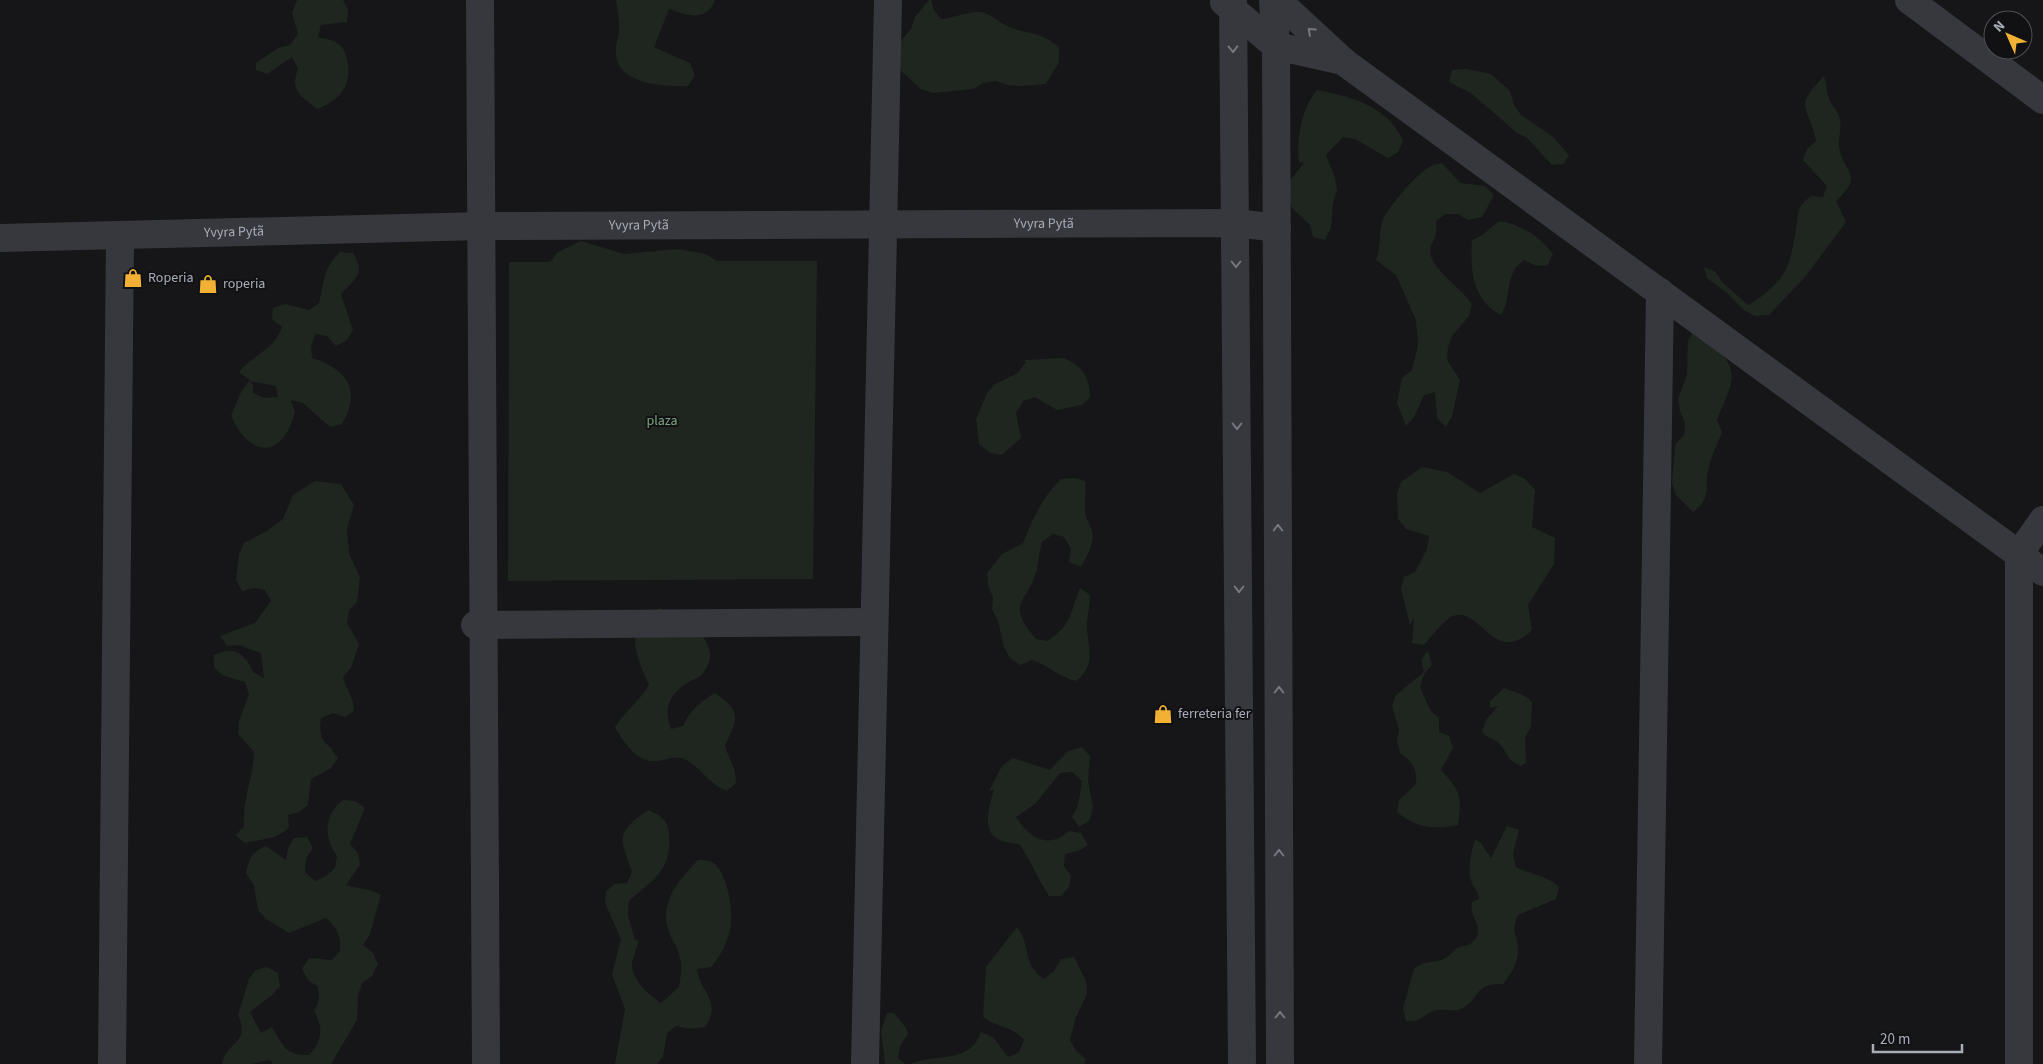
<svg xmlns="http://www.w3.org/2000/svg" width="2043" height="1064" viewBox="0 0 2043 1064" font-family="'Source Sans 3',sans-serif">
<rect width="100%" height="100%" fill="#161618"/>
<g fill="#1e261f" fill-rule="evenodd">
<path d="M297,0h46l5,10 -1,12 -26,3 -3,12c8,2 17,3 23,9 4,4 6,13 7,18 3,24 -10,37 -31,45 -17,-14 -27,-17 -19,-41l-6,-11 -25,17 -11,-4v-7l22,-15 12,-3 8,-11 -6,-21z"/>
<path d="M616,0h99c-8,23 -29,15 -46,9l-15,38 36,16 5,12 -7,11c-23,1 -70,-2 -72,-31 -1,-8 2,-16 3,-24 1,-10 -2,-21 -3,-31z"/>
<path d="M929,0h2l3,10 7,9c12,-1 23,-6 35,-7 15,-1 23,12 36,16 20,7 28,4 47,19v15l-13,22 -25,2 -13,-1 -12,-4 -13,2 -10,6 -40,4 -12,-4 -19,-17 -7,-11 1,-15 15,-17 4,-12z"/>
<polygon points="1466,69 1491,74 1510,91 1514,105 1521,115 1552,136 1569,155 1564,164 1552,165 1527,138 1516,132 1471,93 1449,82 1452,70"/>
<path d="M1824,76c2,7 3,16 5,23 3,7 9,12 11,20 2,9 -2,19 -1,28 5,27 26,27 -3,54l10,21 -41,55 -36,38 -14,1 -11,-6 -17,-17 -20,-15 -3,-11 12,5 6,10 26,23c13,-7 30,-21 37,-34 6,-11 9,-29 11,-42 4,-17 -2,-20 15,-33l12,1 4,-11 -24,-26 4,-11 9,-8c-7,-37 -24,-31 8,-65z"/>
<path d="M1317,90c35,7 70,15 86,51l-5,11 -10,6 -33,-19 -12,-2 -17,18 9,23 2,12 -4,13 -2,25 -6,12 -12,-3 -3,-12 -18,-17 -5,-12 1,-13 16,-20 -5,-1c-3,-22 3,-55 18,-72z"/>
<path d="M1442,163l18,20 25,3 9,9 -12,22 -14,3 -10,-6h-13l-9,7c0,4 1,9 0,12 -1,9 -8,12 -5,23 4,15 31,33 41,48l-3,12 -17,20 -4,11 -1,13 13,20 -8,36 -6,11 -9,-9 -2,-26 -11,3 -10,22 -8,9 -9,-23 5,-25 10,-8 6,-25 -2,-25 -20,-45 -20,-15c5,-13 3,-26 6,-38 4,-13 36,-50 49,-56 3,-2 8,-2 11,-3z"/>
<path d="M1500,221c22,4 39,15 53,33l-6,12 -12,-1 -11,-5 -9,8 -5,12 -4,24 -5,11c-29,-15 -31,-45 -29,-75 11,-3 18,-13 28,-19z"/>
<polygon points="581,241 624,254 678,249 706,254 717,261 817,261 813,579 508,581 509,262 550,262 558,252"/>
<path d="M340,252l13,1c13,21 2,26 -12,41l12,36 -6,10 -11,6 -9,-10 -11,-2 -5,11 1,13c35,11 50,32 30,66l-12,3 -27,-24 -12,-3 4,12c-12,47 -45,47 -64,4l10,-24 9,-12 -11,-8c14,-17 36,-23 43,-45l-10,-8 1,-11 13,-4 23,6 10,-7c6,-22 3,-34 21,-51zM250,381l26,5 2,11 -14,1 -11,-5v-8z"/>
<path d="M1693,331c18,13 46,29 37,56 -3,11 -9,21 -13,33l5,12c-4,11 -10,22 -13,34 -6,21 5,30 -16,46l-17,-17 -4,-12 3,-38 9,-10 1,-12 -5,-12 -2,-12 9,-24 1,-40 1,6z"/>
<path d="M1064,358c18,8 26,19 26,39l-8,8 -25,5 -22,-13 -12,4 -7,12 5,25 -19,17 -12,-2 -11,-9 -3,-25 11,-26 8,-9 23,-11 8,-11 -2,-2z"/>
<path d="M1422,467l25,5 33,21 34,-19 11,5 10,11 -3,37 23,11 -1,26 -26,41 4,25c-40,40 -54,-33 -84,-11 -9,7 -17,18 -24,26l-12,-2 2,-25 -4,7 -9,-36 3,-12 11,-5 12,-23 2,-13 -23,-7 -8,-10 -1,-25 4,-12z"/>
<path d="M1074,478l11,3c2,11 -1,21 0,31 1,8 5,12 7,19 3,13 -5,24 -11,36l-12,-5 2,-13 -7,-12 -11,-3 -11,8c-3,9 -3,18 -5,27 -9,35 -33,33 -1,70l11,2c25,-15 23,-29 33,-53l10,7c0,10 -2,18 -3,27 -1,25 12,40 -11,59 -17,-4 -28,-16 -44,-21l-12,5 -10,-7 -6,-11 -6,-26 -6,-12 1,-12 -5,-11 -1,-13 15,-19 21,-11c9,-23 20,-47 38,-64z"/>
<path d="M315,481l26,3 13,21 -7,24 2,25 11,23 -3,25 -8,8 -2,13 12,21 -8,24 -8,9c3,13 11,20 11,34l-9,6 -12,-4 -12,5c-2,15 -1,23 12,31h-2l7,9 -7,10 -20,11 -3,26 -9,7 -11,3 1,13c-14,12 -27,11 -44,15l-10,-8 9,-8c-2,-27 9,-49 10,-75l-16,-18 1,-13 10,-27 -4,-12 -23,-7 -8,-8v-12c20,-9 31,-2 39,17l11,6 -3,-25 -22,-8 -12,1 -7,-10 35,-13 16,-22 -6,-11 -11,-2 -12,3 -6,-11 3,-26 5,-11 23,-12 16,-12 10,-24z"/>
<path d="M659,608c25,9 68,35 44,65 -5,7 -13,7 -19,12 -17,13 -20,26 -13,44l12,-3c7,-16 17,-24 32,-33 27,18 23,26 10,52 4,16 11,21 11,38l-9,8c-17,-6 -24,-21 -39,-30 -13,-9 -24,2 -38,0 -15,-2 -28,-21 -35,-34 10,-16 25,-26 34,-42 -14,-31 -26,-56 10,-77z"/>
<path d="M1428,651l4,14 -8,9 -4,13 10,23 9,8v14l10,4 4,12 -12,22c20,22 21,26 17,55 -24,5 -42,3 -61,-13l2,-12 17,-16c1,-15 -3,-22 -16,-31l-3,-12 2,-12 -7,-23 4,-11 28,-23 -3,-12z"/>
<path d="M1504,688c9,4 22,6 28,14l-1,24 -6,12 1,25 -5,3c-16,-7 -12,-12 -22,-23 -5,-5 -12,-4 -17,-11l4,-12 12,-14 -8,2v-7z"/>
<path d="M1082,747l8,9 -2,25 5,25 -3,14 -11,7 -7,-10 6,-11 4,-25 -10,-9 -12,1 -25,31 -19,13c13,21 32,33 53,14l12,2 7,12 -10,6 -13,3 -1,12 7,10 -2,11 -8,9h-12c-10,-15 -20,-39 -30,-52 -40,-2 -33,-26 -25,-55l-5,2 13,-25 11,-8 37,12 18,-19z"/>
<path d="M343,800l12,1 10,7 -15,36 8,9 2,12 -14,20c13,4 23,3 35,10l-11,39 -7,11 10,8 5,11 -6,12 -10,7 -4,12 -1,25 -26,44h-58l-3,-4 -19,4h-29c4,-23 29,-20 16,-49l11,-36 7,-9 11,-3 11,6 2,13 -8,9 -22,17 11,21 11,-6c11,18 13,29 37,28 13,-13 15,-27 5,-44l5,-11 -1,-13 -10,-7 -6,-11 7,-11 23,2 8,-9c1,-15 -3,-23 -14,-33l-37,15 -23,-14 -8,-9 -4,-24 -8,-13c3,-15 6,-21 20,-27l20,14 2,-12 6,-10 13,-1 6,11 -7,11 -1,13 10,9 11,-5 9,-8 2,-12c-14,-19 -13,-42 6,-56z"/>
<path d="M648,810c13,5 20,10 21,25 3,36 -16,44 -40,66l-1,14 7,25 4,1c-2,7 -8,19 -7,26 2,15 18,29 29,36l18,-16c1,-8 3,-16 2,-23 0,-10 -7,-21 -11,-29 -13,-31 8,-54 28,-75 4,0 8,0 12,1 18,8 24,52 20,69 -3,14 -10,27 -19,37l-14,2c3,25 26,31 8,58l-15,2 -14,-3 -9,7 -4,24 -6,7h-42l10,-55 -13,-35 9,-35 -16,-36 1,-12 9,-7 12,-1 5,-11c-13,-36 -16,-39 16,-62z"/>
<path d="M1507,826l12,4 -6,24 3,13c15,8 31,8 43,20l-3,12 -38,16c-8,19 0,19 0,36 0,13 -7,23 -15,33 -30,-1 -22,15 -42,25 -7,3 -18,-1 -27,2 -14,5 -11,11 -28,10l-3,-13 11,-39c8,-8 17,-6 27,-9 13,-4 9,-13 28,-15 21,-16 -1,-25 3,-43l7,-3c0,-8 -6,-11 -8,-19 -4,-12 1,-30 4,-41l6,4 10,15z"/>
<path d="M1017,927c15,20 4,36 27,52l10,-8 7,-12 13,-2 12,24 1,13 -11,23 -6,23 6,11 10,8 -2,5h-174c28,-11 60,0 71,-32l12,5 15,20 11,-5 5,-12c-11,-14 -27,-12 -41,-23l3,-50z"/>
<polygon points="887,1013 894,1013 906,1028 908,1034 900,1046 898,1058 905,1064 885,1064 881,1031"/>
</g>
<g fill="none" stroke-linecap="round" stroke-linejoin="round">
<g stroke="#37383d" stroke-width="28">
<polyline points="480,0 486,1064"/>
<polyline points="1233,0 1242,1064"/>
<polyline points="1273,0 1276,46 1280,1064"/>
<polyline points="1277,0 1344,62 2043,572"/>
<polyline points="1909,0 2043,100"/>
<polyline points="1224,2 1276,46 1343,61"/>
<path id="s1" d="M0,238l482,-12 754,-3 41,5"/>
<polyline points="475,625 874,622"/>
<polyline points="112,1064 120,236"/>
<polyline points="865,1064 888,0"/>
<polyline points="1648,1064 1660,292"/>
<polyline points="2019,1064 2019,554 2043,520"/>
</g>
</g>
<defs><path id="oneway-chevron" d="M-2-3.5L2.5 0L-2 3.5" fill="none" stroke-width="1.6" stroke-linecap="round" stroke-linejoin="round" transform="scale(1.25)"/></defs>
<g stroke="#757881">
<use href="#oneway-chevron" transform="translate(1311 31) rotate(-138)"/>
<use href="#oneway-chevron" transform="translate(1233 49) rotate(89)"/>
<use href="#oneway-chevron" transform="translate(1236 264) rotate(90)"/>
<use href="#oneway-chevron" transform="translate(1237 426) rotate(90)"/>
<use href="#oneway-chevron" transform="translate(1278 528) rotate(-90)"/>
<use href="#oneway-chevron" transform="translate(1239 589) rotate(90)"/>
<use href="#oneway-chevron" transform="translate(1279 690) rotate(-90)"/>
<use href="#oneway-chevron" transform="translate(1279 853) rotate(-90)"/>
<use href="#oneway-chevron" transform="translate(1280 1015) rotate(-90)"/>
</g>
<defs>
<g id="shop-bare" transform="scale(1.5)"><path d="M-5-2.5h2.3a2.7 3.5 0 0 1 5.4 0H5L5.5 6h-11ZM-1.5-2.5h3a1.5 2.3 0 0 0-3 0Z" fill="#f2b134" stroke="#111113" stroke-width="2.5" paint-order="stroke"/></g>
</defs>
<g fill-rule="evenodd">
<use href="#shop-bare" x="133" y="278"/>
<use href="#shop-bare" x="208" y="284"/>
<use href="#shop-bare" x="1163" y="714"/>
</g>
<g text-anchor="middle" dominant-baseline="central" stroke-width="4" stroke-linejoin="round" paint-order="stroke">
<g font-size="14" fill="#a8adb8" stroke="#111113">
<text stroke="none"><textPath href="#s1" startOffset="1044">Yvyra Pytã</textPath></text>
<text stroke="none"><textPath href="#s1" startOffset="639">Yvyra Pytã</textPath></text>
<text stroke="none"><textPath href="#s1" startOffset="234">Yvyra Pytã</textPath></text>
</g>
<g font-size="14" fill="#a8adb8" stroke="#111113" text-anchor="start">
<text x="148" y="278">Roperia</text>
<text x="223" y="284">roperia</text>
<text x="1178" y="714">ferreteria fer</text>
</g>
<g font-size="14" fill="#7fa381" stroke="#111113">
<text x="662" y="421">plaza</text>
</g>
</g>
<g transform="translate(2008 35) rotate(315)"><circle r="24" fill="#111113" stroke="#4d4f55"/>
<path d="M0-4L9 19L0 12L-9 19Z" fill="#f2b134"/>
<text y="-8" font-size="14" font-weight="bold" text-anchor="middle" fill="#a8adb8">N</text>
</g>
<path d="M1873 1044v8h89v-8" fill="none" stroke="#a8adb8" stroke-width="2.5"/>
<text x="1880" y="1044" font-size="15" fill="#a8adb8" stroke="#111113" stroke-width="4" paint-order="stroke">20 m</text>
</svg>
